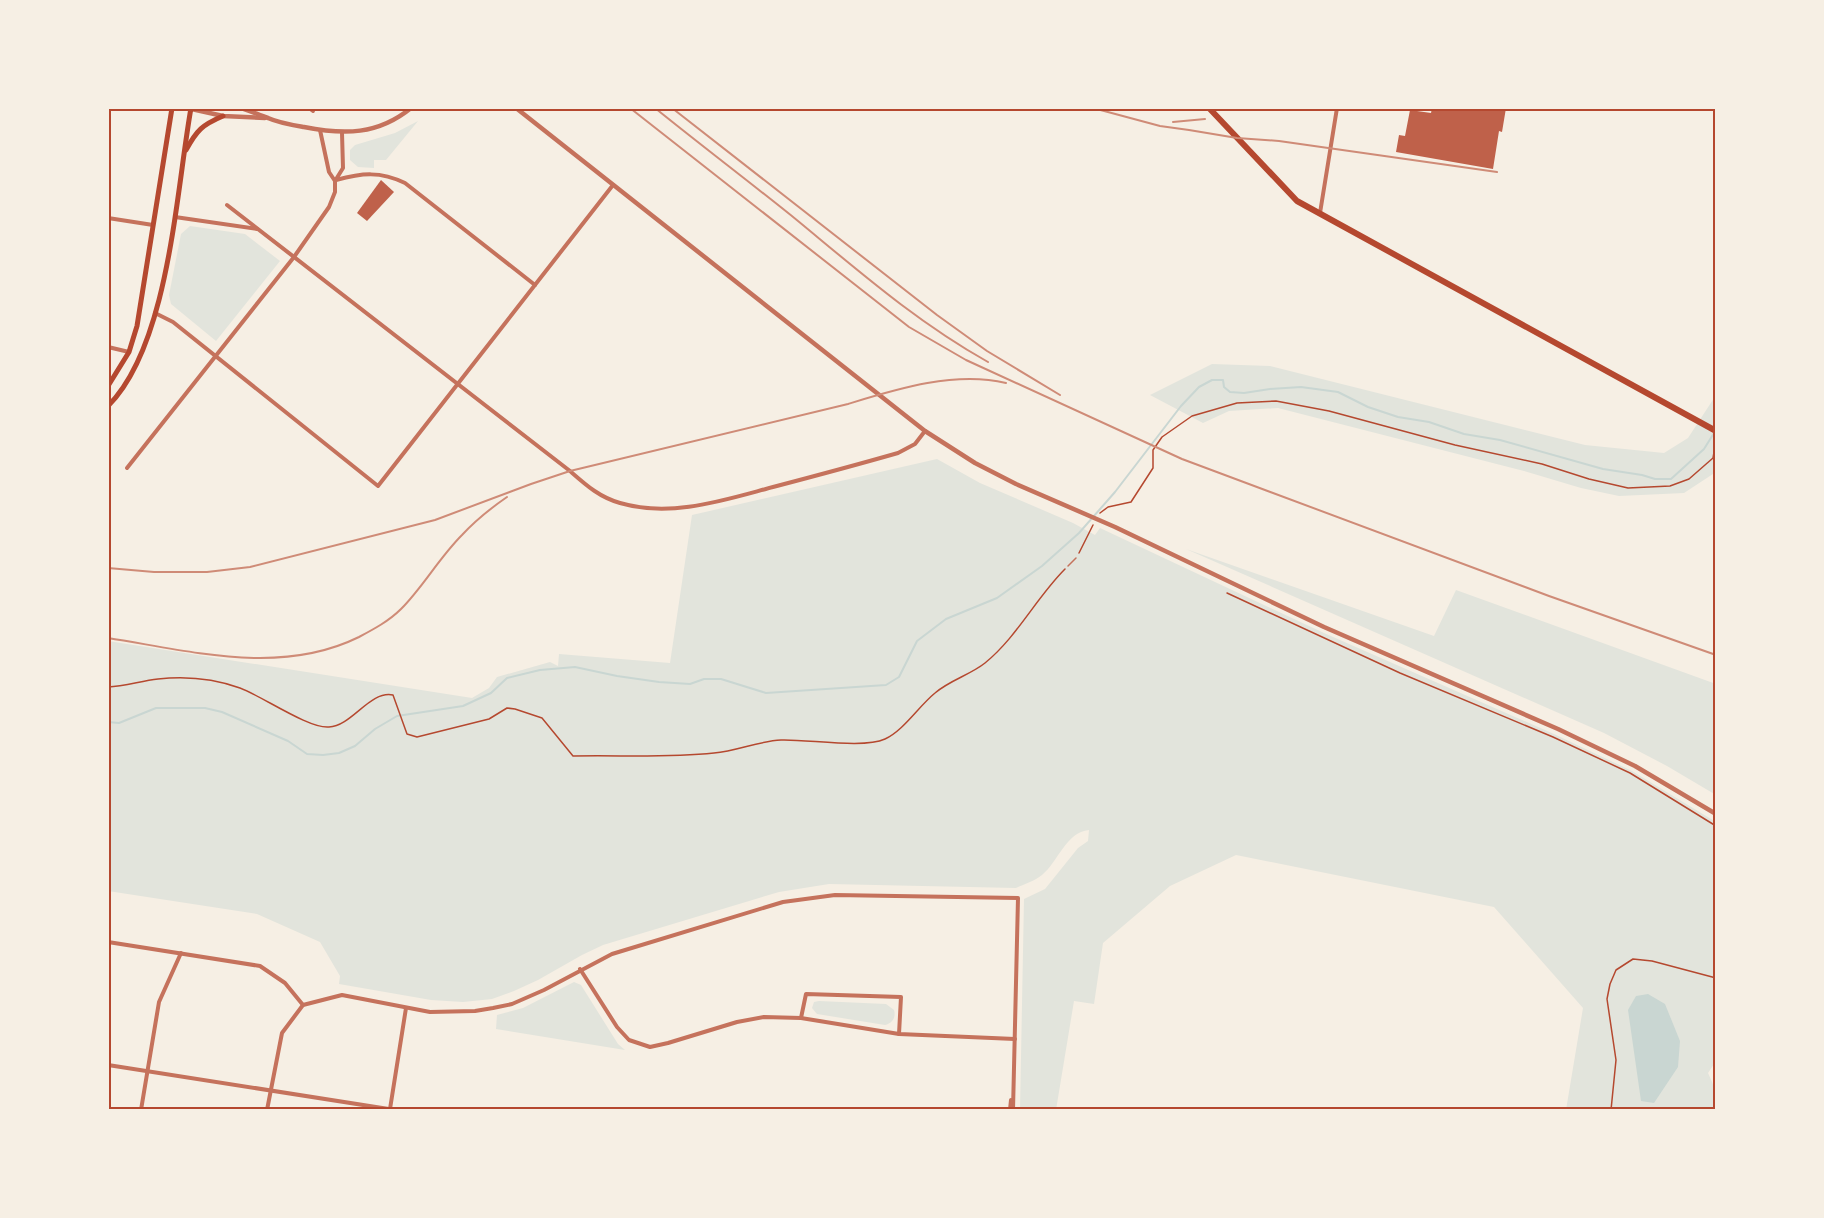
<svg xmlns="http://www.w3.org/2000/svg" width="1824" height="1218" viewBox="0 0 1824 1218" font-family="'PT Serif',serif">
<rect width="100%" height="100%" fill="#f6efe4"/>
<g fill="#e2e4dc">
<polygon points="418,121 386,160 374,160 374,168 358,167 350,160 350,150 355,145 395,133"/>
<polygon points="190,226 245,234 280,261 216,341 171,304 169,295 181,234"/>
<polygon points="1212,364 1270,366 1585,445 1664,453 1688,438 1716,395 1716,472 1684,493 1619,496 1581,488 1524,471 1278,408 1229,411 1203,423 1150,395"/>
<path d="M937,459l43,24 93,40 22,12 5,-7 224,105 230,101 78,37 84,51v239l-8,12c6,13 11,23 5,37h-147l17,-102 -89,-101 -258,-52 -66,31 -67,57 -9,61 -20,-3 -18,109h-36l4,-211 21,-10 33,-41 10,-7 1,-11c-23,2 -31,32 -47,45 -7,6 -18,9 -26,13l-187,-4 -50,8 -176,53 -21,10 -44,25 -24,11 -22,8 -29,3 -32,-2 -92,-16 1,-8 -20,-34 -63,-28 -149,-23v-250l364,57 17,-10 8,-11 53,-15 8,4 1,-12 111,9 22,-148z"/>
<polygon points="1186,549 1434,636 1456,590 1716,684 1716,795 1667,766 1604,733"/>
<polygon points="574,982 581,985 618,1044 625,1050 496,1029 497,1015 523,1008"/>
<path d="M819,1001l67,3 8,6c2,7 -1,13 -9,15l-68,-11 -5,-6 2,-6z"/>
</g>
<polygon fill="#c9d6d2" points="1648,994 1665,1004 1680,1041 1678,1067 1654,1103 1641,1101 1628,1010 1636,996"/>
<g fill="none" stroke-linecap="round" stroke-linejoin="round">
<polyline stroke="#c9d6d2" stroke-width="2" points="108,722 119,723 156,708 205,708 222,712 288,741 307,754 323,755 339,753 355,746 375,729 397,716 463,706 491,693 507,678 540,670 575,667 617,676 659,682 690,684 704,679 721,679 766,693 886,685 899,677 917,641 946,619 997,598 1042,566 1079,533 1115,492 1181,406 1199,387 1212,380 1223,380 1224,387 1230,392 1244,393 1270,389 1301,387 1338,392 1368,407 1398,417 1429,422 1464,434 1500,440 1603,469 1642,475 1655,479 1671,479 1704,449 1714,433"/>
</g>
<g fill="#bf614a">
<polygon points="1432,108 1506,108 1502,132 1499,131 1493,169 1396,152 1399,135 1405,136 1410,110 1431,113"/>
<polygon points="381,180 394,192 367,221 357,213"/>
</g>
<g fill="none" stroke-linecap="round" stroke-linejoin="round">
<g stroke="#b5482f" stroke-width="1.5">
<polyline points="1100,513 1108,507 1131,502 1153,468 1153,450 1162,437 1192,416 1237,403 1276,401 1329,411 1455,445 1542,464 1589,479 1628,488 1670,486 1689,479 1713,458 1716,440"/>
<polyline points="1079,553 1093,525"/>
<polyline points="1227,593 1400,673 1553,737 1630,773 1716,826"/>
<path d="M108,687c17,-1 33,-6 50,-8 27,-3 57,0 82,9 22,8 69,41 89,39 23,-1 41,-37 64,-32l14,39 10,3 72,-18 18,-11 8,1 27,9 31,38c48,-1 94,2 141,-3 23,-2 45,-12 67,-13 27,-1 82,9 104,-1 19,-9 33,-32 50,-46 15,-13 35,-18 50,-30 32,-26 51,-65 80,-94"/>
<polyline points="1611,1110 1616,1060 1607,999 1610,984 1616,970 1633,959 1652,961 1716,978"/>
</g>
<polyline stroke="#c5725c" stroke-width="1.5" points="1068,566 1076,558"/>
<g stroke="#c5725c" stroke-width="4">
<polyline points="309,108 313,111"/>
<polyline points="320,130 329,172 335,181"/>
<path d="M336,180c26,-7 44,-9 69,3l130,102"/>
<path d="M227,205l343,266c16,14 29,26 50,32 51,15 104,-3 153,-16 42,-11 83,-22 125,-34l17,-9 10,-13"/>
<polyline points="1320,213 1337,108"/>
<polyline points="175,217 257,229"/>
<polyline points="108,218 153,225"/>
<polyline points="155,313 173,322 378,486 613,185"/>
<polyline points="108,347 129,352"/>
<polyline points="127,468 294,257 329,207 335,192 335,181 343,168 342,133"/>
<polyline points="108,942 260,966 285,983 303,1005"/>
<polyline points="580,969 617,1027 629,1040 650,1047 668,1043 737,1022 764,1017 801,1018 899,1034 1015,1039"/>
<polyline points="801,1018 806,994 901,997 899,1034"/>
<polyline points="108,1065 395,1110"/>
<polyline points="390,1109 406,1008"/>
<polyline points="141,1110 159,1002 181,953"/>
<polyline points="267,1110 282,1033 303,1005 342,995 430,1012 475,1011 493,1008 512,1004 544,990 612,954 783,902 835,895 1018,898 1013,1110"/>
<polyline points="1010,1110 1011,1100"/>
</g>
<g stroke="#c5725c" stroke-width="4.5">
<polyline points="187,108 223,116 265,118"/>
<path d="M241,108c10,3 18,7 27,10 11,5 24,7 36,9 40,8 74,8 107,-19"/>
<polyline points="516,108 925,431 975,463 1016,484 1115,527 1324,627 1558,729 1635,766 1716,814"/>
</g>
<g stroke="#b5482f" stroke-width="5">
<path d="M186,150c11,-20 16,-25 37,-34"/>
<polyline points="108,386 129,352 137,326 172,108"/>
<path d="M108,406c61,-61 68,-214 83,-298"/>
</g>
<polyline stroke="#b5482f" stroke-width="6" points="1209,108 1297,201 1716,431"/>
<g stroke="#cf8b77" stroke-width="2">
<polyline points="630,108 909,327 966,360 1182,459 1549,596 1716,655"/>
<path d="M655,108c47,38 96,75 143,113 63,52 119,101 190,141"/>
<polyline points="672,108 937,315 987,351 1060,395"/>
<polyline points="1093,108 1160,126 1189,130 1237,138 1279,141 1497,172"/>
<polyline points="1173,122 1205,119"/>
<path d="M108,568l46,4h53l43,-5 185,-47 96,-36 39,-13 278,-67c49,-15 106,-33 158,-21"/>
<path d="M108,638c83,13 172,38 251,-1 15,-8 30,-16 42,-28 22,-22 38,-51 61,-74 13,-14 29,-27 45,-38"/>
</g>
</g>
<rect width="1824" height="1218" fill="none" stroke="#f6efe4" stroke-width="219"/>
<rect x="110" y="110" width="1604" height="998" fill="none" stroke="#b5482f" stroke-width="2"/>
</svg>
